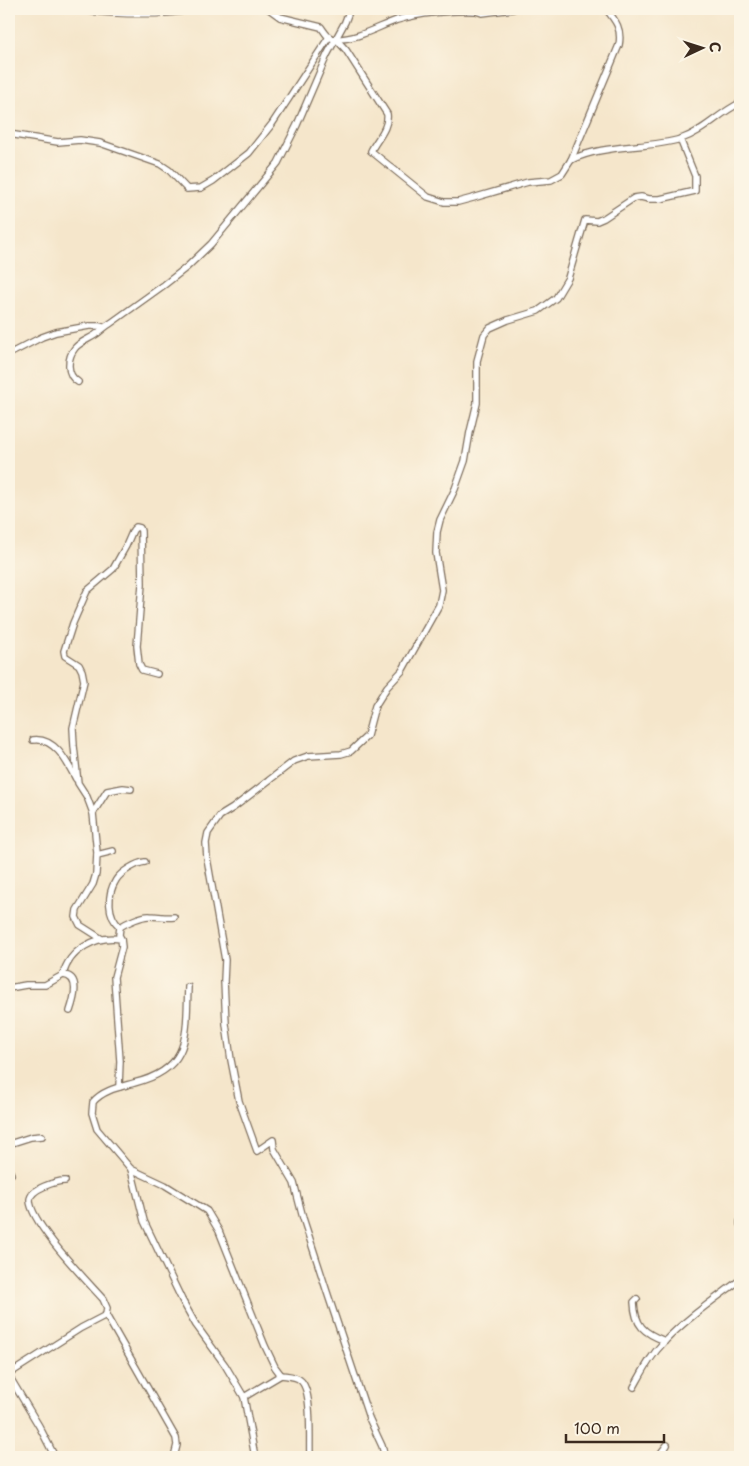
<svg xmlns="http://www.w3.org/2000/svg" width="749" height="1466" viewBox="0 0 749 1466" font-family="'Playpen Sans',sans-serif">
<rect width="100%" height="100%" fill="#fcf5e5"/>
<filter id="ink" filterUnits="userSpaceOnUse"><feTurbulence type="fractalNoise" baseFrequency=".02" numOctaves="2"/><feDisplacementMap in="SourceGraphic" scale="10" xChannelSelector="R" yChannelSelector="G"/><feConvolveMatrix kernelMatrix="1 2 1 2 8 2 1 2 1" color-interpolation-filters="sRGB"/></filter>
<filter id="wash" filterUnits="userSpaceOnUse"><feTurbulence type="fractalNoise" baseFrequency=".0096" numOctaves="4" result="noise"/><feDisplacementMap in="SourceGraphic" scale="20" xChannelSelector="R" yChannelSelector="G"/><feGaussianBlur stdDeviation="1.12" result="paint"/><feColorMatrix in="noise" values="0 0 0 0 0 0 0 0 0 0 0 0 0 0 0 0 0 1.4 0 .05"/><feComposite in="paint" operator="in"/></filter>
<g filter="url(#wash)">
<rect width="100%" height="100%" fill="#f5e6cb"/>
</g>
<g filter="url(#ink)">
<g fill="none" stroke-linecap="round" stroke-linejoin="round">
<g stroke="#7c6c5b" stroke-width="8">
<g id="minor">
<path d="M269,9l11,8 41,10c4,5 6,11 13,12 23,1 43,-12 63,-19 23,-7 54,-10 77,-9"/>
<polyline points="473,10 482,13 513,9"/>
<path d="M336,39l10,11 41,64c2,14 -10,25 -16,37l57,46 16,5h14l15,-4 55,-16 23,-2 11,-6 9,-14 48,-115c3,-16 -3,-24 -13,-36"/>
<polyline points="9,134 58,142 80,140 100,143 160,164 169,170 187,189 201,188 213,181 249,153 272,124 329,37"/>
<path d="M571,160c31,-16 76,-11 110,-21 22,-7 38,-26 59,-36"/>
<polyline points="9,354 42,337 56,332 89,326 99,326 103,327"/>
<path d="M78,382c-12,-7 -11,-24 -3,-34 5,-6 14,-9 20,-13 6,-4 9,-8 16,-12l53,-38 23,-18 24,-23 67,-81 19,-38 30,-70 18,-33 5,-13"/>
<path d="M33,740c22,-3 34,22 43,39"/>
<polyline points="93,813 107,791 123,788 131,789"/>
<polyline points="97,855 113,851"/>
<path d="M120,927c-13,-11 -13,-33 -4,-47 5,-8 20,-17 29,-18"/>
<polyline points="102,939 80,925 76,917 77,910 93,884 96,874 97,853 93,813 87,797 78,783 74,746 73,728 84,681 82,671 79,665 65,656 64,651 73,623 87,591 113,569 126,546 133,530 136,527 140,528 141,531 142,584 137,646 139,664 142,670 157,674"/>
<path d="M121,939l-2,-4 1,-8c6,-4 23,-12 30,-11 8,0 15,2 24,1"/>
<path d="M63,975c18,1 11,24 7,36"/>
<path d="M188,987c-2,49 3,82 -54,96 -14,4 -31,7 -41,19l-1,11 5,16 34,40 34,16 42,26 12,20 46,115 10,21 6,8"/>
<path d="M9,988l17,-3h19l18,-10c6,-25 33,-40 58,-36l1,8 -8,30 6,84 -1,26"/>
<polyline points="9,1144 31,1137 42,1136"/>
<path d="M131,1169l13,52 38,79 14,25 29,40 19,32 37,-22c6,1 15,1 19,5 13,9 9,60 10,77"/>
<polyline points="9,1170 11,1174"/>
<path d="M65,1181c-9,0 -35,8 -35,19 0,23 57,81 73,99l4,9 -1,7 70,123 1,7 -3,12"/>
<polyline points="740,1222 740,1224"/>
<path d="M637,1299l-3,3c1,24 10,31 31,39"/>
<polyline points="9,1374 81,1328 106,1315"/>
<polyline points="9,1376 39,1426 55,1457"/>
<path d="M634,1387c9,-16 17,-32 30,-45 23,-24 51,-43 76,-62"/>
<polyline points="244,1397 255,1457"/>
<polyline points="385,1457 382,1446 369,1418 327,1292 303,1218 294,1183 274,1149 273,1140 257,1151 239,1101 231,1060 226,1024 224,981 225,960 207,858 206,843 208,833 220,816 233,808 294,761 308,756 341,754 351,751 367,736 375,706 387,687 402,671 439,605 442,590 436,553 437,532 440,520 455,489 465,461 470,432 477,403 477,361 484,335 490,328 508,320 538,311 556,298 568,278 585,220 597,221 604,218 634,198 641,197 649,199 660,199 695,191 695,176 680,139"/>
<polyline points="658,1457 667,1445"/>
</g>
</g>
<g stroke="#7c6c5b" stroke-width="10">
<path id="tertiary" d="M77,9c31,3 81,6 112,0"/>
</g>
<use href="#minor" stroke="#fff" stroke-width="5.5"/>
<use href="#tertiary" stroke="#fff" stroke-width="8"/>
</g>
</g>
<rect width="749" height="1466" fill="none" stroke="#fcf5e5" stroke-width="30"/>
<g transform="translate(702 48) rotate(86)" stroke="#fcf5e5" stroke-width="4" paint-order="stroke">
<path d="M0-4L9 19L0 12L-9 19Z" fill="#3b2a1e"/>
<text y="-8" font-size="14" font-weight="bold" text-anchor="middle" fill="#3b2a1e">С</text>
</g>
<path d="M566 1434v8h98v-8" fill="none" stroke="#3b2a1e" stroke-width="2.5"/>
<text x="574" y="1434" font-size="15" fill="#3b2a1e" stroke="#fcf5e5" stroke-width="4" paint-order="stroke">100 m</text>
</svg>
